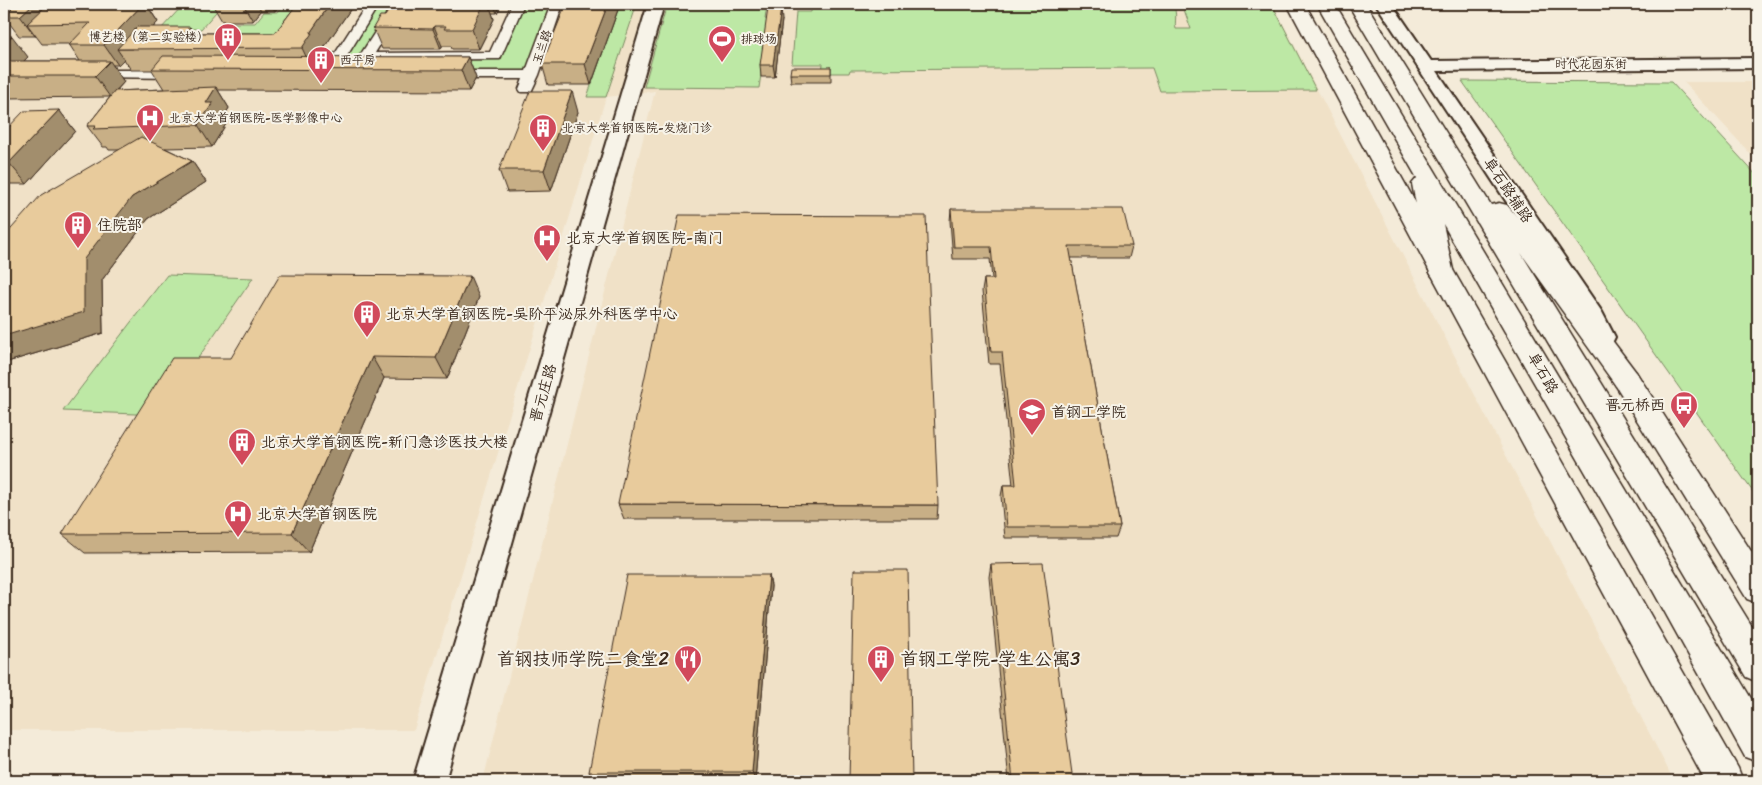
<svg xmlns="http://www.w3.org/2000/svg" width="1762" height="785" viewBox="0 0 1762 785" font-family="Sriracha,'LXGW WenKai TC',sans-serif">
<rect width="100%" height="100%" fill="#f4ebd9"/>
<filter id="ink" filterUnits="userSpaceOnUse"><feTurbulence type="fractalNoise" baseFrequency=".02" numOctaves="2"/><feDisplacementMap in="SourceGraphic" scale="10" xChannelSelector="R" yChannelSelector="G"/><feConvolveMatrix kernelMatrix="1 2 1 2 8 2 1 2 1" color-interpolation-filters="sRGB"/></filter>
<g filter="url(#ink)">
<g fill="#f0e1c7">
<polygon points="30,4 1273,4 1674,781 483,781 655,91 606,97 414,730 4,730 4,46"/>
<polygon points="1684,82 1758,82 1758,162"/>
</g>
<g fill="#bde8a5" stroke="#7c8962">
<polygon points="184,4 223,4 201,29 188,29 147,44"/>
<polygon points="378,4 394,4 361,60 500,59 523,4 552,4 528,72 334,72"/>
<polygon points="620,4 637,4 606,97 587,97"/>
<polygon points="667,4 723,4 723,7 767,7 765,19 769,20 759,88 644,87"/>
<path d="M812,4h361c5,11 1,18 3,25h15l-9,-25h90l44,86 -156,1 -8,-23 -302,2 -1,3h-27l1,-9h-31l4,-52h14z"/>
<polygon points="1425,4 1505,4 1507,7 1428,8"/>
<polygon points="284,5 314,5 279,51 207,51 230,23 255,23 264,12 278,12"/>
<polygon points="1462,81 1671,82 1758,177 1758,499"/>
<polygon points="167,275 253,278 159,415 63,411"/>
</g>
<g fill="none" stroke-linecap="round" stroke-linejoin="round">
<g stroke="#3b2a1e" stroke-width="3">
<g id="minor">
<polygon points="367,4 379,4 334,77 324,77 322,74"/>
<polygon points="393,4 405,4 375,53 490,52 512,4 524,4 500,59 361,60 359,57"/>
<polygon points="551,4 563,4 539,75 531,92 521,92 519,89 523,79 448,79 441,75 448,71 526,71"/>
<polygon points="93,70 181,70 188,74 181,78 88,77 86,74"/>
</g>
</g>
<g stroke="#3b2a1e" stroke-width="4">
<g id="tertiary">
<polygon points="648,4 664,4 445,781 413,781"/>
<polygon points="1376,4 1392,4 1431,61 1758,58 1758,68 1437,71 1602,312 1615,337 1612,343 1604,345 1596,343 1585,321"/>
</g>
</g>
<g stroke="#3b2a1e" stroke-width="3">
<polygon id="secondary" points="1287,4 1305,4 1452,268 1449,274 1440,276 1431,274 1428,268"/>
</g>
<g stroke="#3b2a1e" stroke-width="3">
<g id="primary">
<polygon points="1441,262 1450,264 1453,270 1738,768 1743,781 1705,781 1429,270 1432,264"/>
<polygon points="1626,369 1636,372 1758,562 1758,603 1747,599 1616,386 1612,379 1616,372"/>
</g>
</g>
<g stroke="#3b2a1e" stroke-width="3">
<g id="trunk">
<polygon points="1317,4 1335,4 1758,710 1758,762 1745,757 1637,562 1443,224 1453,270 1450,276 1441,278 1432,276 1429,270 1412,184 1417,178"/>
<polygon points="1348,4 1366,4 1491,205 1499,203 1507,205 1534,237 1636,372 1640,379 1636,386 1626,389 1616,386 1521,253 1758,636 1758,682 1746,677"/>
</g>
</g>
<use href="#minor" fill="#f7f3e8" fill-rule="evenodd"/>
<use href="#tertiary" fill="#f7f3e8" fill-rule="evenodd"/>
<use href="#secondary" fill="#f7f3e8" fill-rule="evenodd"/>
<use href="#primary" fill="#f7f3e8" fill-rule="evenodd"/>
<use href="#trunk" fill="#f7f3e8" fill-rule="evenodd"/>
</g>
<g fill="#c8af86" stroke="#3b2a1e" fill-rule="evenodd">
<path d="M10,4h148l-1,1h-10l11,17 -5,5 41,6h81l22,-29h57l-33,48 1,2 -2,3h148l8,21 -7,13 -251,-1 11,18 -6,10 3,6 -14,23 -47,1 27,13 14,21 -58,37 -46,61 1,53 -99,30 115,-213h-10l-2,-3h-4l-16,-21 23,-29 -106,1v-62l24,21 -4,4h56l-11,-17h-27l-6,-8h-17l-15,-20 4,-4 -3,-4zM124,59l7,11h21l12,19 -48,2 8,-9 -11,-17h5z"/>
<polygon points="212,4 280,4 275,11 261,11 253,21 222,21"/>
<polygon points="388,4 501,4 497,13 492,13 494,19 479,49 452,49 451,46 442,46 441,49 382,49 373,28 386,14 384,10"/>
<polygon points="620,4 591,85 548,85 542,64"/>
<polygon points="1746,4 1758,4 1758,15"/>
<polygon points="782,20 775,77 761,77 760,65"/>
<polygon points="831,67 831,82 791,82 790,74"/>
<polygon points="59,110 75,131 27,184 4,184 4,132"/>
<polygon points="578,112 551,191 507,192 499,170"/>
<polygon points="951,209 1132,246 1129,258 1071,258 1120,527 1116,538 1005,538 1001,496 1003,485 1013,485 1000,364 989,364 982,291 984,279 992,279 990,259 953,259 950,221"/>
<polygon points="479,297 447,379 384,378 309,552 85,553 62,534 231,358"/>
<polygon points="618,504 938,505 937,519 624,519"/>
<polygon points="991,564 1073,781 1009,781 989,577"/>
<polygon points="769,575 771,586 755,781 594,780 589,772"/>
</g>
<g fill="#a28e6d" stroke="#3b2a1e">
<polygon points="33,4 69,4 27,24 36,36 35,36 20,16"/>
<polygon points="143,4 146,4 158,22 133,49 117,49 124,59 118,65 104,45"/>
<polygon points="243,4 258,4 261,11 253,21"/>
<polygon points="271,4 280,4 275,11"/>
<polygon points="330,4 354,4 321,52 322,54 312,69 302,48 310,33"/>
<polygon points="482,4 489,4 494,19 479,49 472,29"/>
<polygon points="493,4 501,4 497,13"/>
<polygon points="608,4 620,4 591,85 585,64"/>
<polygon points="781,8 782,20 775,77 773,65"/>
<polygon points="434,26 442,46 441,49 433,29"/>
<polygon points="190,27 202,48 185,33"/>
<polygon points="12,36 28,57 8,76 4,76 4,44"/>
<polygon points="468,57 476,78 469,91 461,70"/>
<polygon points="110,61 124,82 110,97 95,76"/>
<polygon points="216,87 229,108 223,118 226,124 212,147 198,125 206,103"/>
<polygon points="572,91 578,112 551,191 544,170"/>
<polygon points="59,110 75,131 27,184 9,163"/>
<polygon points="192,161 206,182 148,219 102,280 103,333 4,363 4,336 132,197"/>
<polygon points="470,276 479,297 447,379 436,358"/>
<polygon points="372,357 384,378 309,552 292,533"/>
<polygon points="769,575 771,586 755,781 752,772"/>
</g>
<g fill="#e8cb9c" stroke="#3b2a1e">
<polygon points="11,4 33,4 20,16 4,16 12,8 5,8"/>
<polygon points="48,4 143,4 104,45 69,45 90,23 27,24"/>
<polygon points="297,4 330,4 310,33 312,33 302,48 117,49 137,27 190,27 185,33 275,33"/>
<polygon points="388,4 484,4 472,29 444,29 446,26 434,26 433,29 373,28 380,16 385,16 389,10 384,10"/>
<polygon points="566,4 608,4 585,64 542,64"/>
<polygon points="768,8 781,8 773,65 760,65"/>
<polygon points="4,36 12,36 4,44"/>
<polygon points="163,56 468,57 461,70 152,69"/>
<polygon points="4,61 110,61 95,76 4,76"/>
<polygon points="791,67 831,67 831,74 790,74"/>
<polygon points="216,87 206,103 213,103 198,125 93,129 96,126 87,126 115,91"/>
<polygon points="530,91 572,91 544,170 499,170"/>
<polygon points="59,110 9,163 4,163 4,132 24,111"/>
<polygon points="141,137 192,161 132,197 84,259 84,312 4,336 4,237 41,195"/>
<polygon points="951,209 1123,209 1132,246 1069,246 1120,527 1007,527 1003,485 1016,485 1002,352 991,352 984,279 994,279 991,247 954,247"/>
<polygon points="679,215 926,216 938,505 618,504"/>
<polygon points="280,275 470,276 436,358 372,357 292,533 62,534 172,358 231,358"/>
<polygon points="1043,563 1073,781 1013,781 991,564"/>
<polygon points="854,570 908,570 912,781 849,781"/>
<polygon points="627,575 769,575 752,772 589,772"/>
</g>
</g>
<defs>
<g id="building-pin" transform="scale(1.4375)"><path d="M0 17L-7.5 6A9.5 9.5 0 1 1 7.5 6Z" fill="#d1495b" stroke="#f7f3e8"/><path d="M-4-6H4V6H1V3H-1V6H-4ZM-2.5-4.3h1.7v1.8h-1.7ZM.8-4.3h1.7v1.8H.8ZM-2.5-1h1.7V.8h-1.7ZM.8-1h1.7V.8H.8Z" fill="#fff"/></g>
<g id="stadium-pin" transform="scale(1.4375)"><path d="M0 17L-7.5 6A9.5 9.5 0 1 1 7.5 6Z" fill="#d1495b" stroke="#f7f3e8"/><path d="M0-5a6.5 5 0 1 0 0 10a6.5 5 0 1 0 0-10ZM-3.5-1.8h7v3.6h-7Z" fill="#fff"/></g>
<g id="hospital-pin" transform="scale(1.4375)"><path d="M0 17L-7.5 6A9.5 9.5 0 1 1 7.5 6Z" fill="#d1495b" stroke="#f7f3e8"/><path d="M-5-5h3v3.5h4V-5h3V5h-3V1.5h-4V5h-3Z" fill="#fff"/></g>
<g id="bus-pin" transform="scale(1.4375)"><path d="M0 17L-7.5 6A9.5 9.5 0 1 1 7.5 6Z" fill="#d1495b" stroke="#f7f3e8"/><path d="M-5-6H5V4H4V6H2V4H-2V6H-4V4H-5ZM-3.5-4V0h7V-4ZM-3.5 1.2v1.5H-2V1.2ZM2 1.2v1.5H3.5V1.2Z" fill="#fff"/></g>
<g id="university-pin" transform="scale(1.4375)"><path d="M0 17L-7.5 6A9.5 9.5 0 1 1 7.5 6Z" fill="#d1495b" stroke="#f7f3e8"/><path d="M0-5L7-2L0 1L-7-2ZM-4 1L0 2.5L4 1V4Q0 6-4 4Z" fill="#fff"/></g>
<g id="restaurant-pin" transform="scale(1.4375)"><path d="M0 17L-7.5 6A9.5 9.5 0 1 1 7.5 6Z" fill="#d1495b" stroke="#f7f3e8"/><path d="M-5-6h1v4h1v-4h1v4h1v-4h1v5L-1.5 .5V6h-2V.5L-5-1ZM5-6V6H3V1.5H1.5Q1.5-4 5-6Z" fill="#fff"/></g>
</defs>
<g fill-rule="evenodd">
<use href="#building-pin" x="228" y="37"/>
<use href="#stadium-pin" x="722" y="39"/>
<use href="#building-pin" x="321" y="60"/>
<use href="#hospital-pin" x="150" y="118"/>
<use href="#building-pin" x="543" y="128"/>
<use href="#building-pin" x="78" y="225"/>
<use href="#hospital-pin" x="547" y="238"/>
<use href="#building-pin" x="367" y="314"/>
<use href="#bus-pin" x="1684" y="405"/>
<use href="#university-pin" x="1032" y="412"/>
<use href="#building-pin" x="242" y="442"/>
<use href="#hospital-pin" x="238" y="514"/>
<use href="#restaurant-pin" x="688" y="659"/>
<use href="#building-pin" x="881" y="659"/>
</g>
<g text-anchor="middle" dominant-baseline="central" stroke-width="4" stroke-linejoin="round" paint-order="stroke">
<g font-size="12" fill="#3b2a1e" stroke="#f7f3e8" text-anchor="start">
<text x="209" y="37" text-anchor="end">博艺楼（第二实验楼）</text>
<text x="741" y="39">排球场</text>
<text x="340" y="60">西平房</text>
<text x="169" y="118">北京大学首钢医院-医学影像中心</text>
<text x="562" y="128">北京大学首钢医院-发烧门诊</text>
</g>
<g font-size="12" fill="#3b2a1e" stroke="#f7f3e8">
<text transform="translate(542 47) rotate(-71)">玉兰路</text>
<text x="1591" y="64">时代花园东街</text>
</g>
<g font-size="15" fill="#3b2a1e" stroke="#f7f3e8">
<text transform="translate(1508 190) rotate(56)">阜石路辅路</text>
<text transform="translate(1543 373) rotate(60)">阜石路</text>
<text transform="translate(543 393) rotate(-74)">晋元庄路</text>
</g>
<g font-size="15" fill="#3b2a1e" stroke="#f7f3e8" text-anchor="start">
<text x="97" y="225">住院部</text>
<text x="566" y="238">北京大学首钢医院-南门</text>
<text x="386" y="314">北京大学首钢医院-吴阶平泌尿外科医学中心</text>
<text x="1665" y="405" text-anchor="end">晋元桥西</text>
<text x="1051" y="412">首钢工学院</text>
<text x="261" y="442">北京大学首钢医院-新门急诊医技大楼</text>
<text x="257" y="514">北京大学首钢医院</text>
</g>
<g font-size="18" fill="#3b2a1e" stroke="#f7f3e8" text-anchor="end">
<text x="669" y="659">首钢技师学院二食堂2</text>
<text x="900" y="659" text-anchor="start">首钢工学院-学生公寓3</text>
</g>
</g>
<rect width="1762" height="785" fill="none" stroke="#f7f3e8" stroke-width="20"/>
<rect x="10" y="10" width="1742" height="765" fill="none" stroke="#3b2a1e" stroke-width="2" filter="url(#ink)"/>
</svg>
